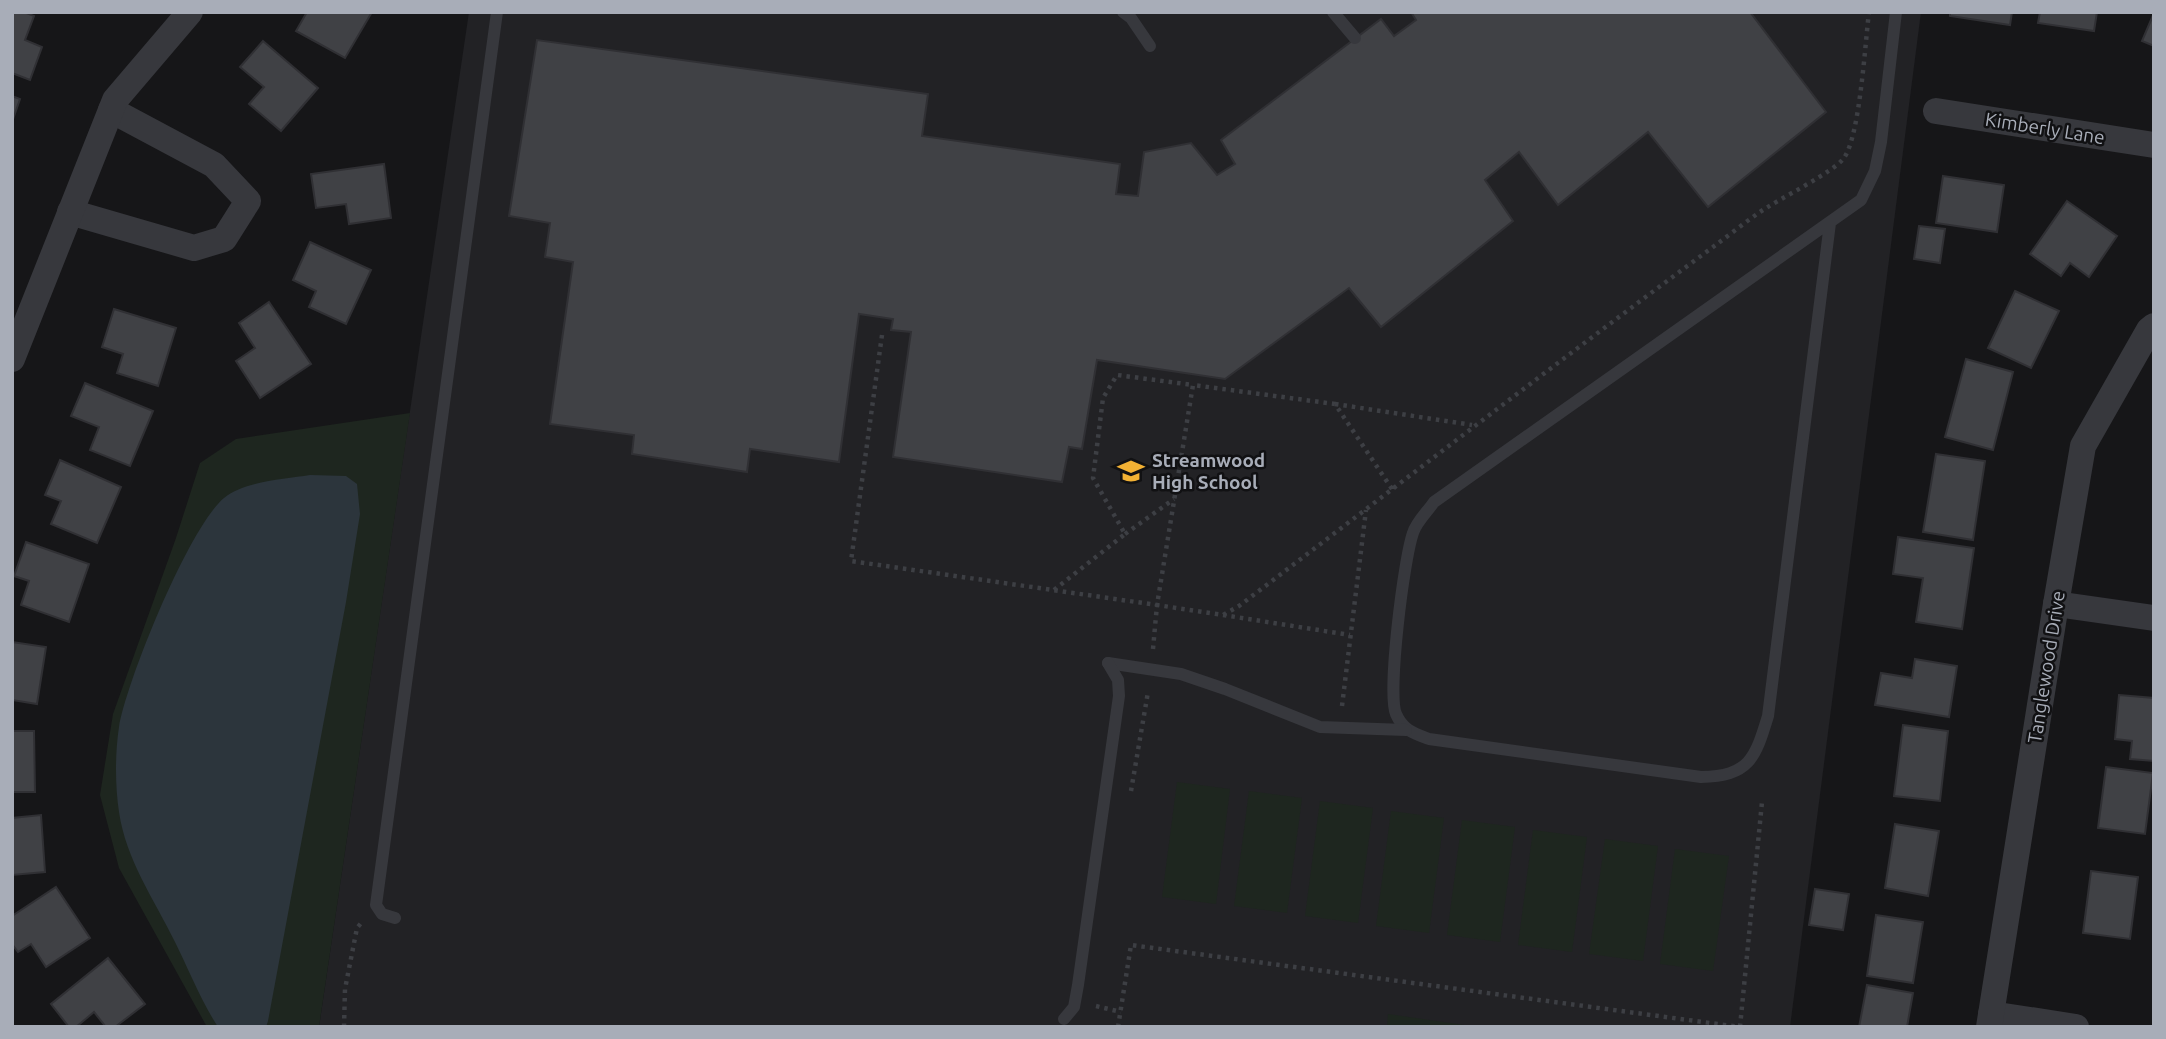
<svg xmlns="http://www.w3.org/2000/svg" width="2166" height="1039" viewBox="0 0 2166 1039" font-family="Ubuntu,sans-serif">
<rect width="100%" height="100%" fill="#161618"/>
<polygon fill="#222225" points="469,12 1921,12 1790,1027 319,1027"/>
<g fill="#1e261f">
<polygon points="410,413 319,1027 207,1027 119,868 100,795 113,714 176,538 200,463 236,439"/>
<polygon points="1177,782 1230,789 1216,904 1162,897"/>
<polygon points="1249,791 1302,798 1287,913 1234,906"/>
<polygon points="1320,801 1373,808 1358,923 1305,916"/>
<polygon points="1391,811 1444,818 1429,933 1376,926"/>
<polygon points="1462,820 1515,827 1500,942 1447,935"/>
<polygon points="1533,830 1587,837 1572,952 1518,945"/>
<polygon points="1605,839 1658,846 1643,961 1589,954"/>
<polygon points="1675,849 1729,856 1713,971 1660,964"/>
<polygon points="1388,1014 1478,1027 1387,1027"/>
</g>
<path fill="#2c353c" d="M310,475l36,1 11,8 3,30 -14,88 -78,419 -2,6h-48c-17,-26 -29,-57 -43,-85 -21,-43 -49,-82 -56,-130 -4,-26 -4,-59 0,-85 8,-47 70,-200 105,-229 21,-17 61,-19 86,-23z"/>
<g fill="#404145" stroke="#303034" stroke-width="2">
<polygon points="12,12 24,12 34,16 25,40 42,47 30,80 12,73"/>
<polygon points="307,12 372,12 345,58 296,31"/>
<polygon points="1411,12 1750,12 1826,112 1708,207 1648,132 1558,205 1519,152 1485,180 1513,221 1381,327 1349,288 1225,379 1097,360 1082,449 1069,447 1062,482 893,457 911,332 891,330 893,319 859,314 839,462 750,449 747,472 632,454 634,435 550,424 573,262 545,257 550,223 509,216 537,40 928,94 922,136 1120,164 1116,194 1138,196 1144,152 1191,143 1217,175 1235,164 1221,140 1381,19 1394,36 1416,20"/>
<polygon points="1950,12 2012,12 2010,25 1950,16"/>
<polygon points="2040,12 2097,12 2094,31 2038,23"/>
<polygon points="2154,13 2154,46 2142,41"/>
<polygon points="263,41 318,88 281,131 249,104 264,87 240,67"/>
<polygon points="12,96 20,99 12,122"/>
<polygon points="384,164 391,218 349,224 346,204 316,208 311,174"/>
<polygon points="1943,176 2004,185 1997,232 1936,223"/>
<polygon points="2067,201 2117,236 2089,277 2070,263 2061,276 2030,254"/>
<polygon points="1919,226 1945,229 1940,263 1914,259"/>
<polygon points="310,242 371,270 346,324 309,307 316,291 293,280"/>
<polygon points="2015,291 2059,311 2031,368 1988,348"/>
<polygon points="269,302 311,364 260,398 236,361 255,348 239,323"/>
<polygon points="114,309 176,328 158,386 117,373 123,354 102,347"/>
<polygon points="1966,359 2013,372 1993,450 1945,437"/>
<polygon points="85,383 153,411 130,466 90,450 99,427 71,416"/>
<polygon points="1936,454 1985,461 1973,540 1923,532"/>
<polygon points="60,460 121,487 97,543 51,524 61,501 45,495"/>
<polygon points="1898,537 1974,548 1962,629 1916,622 1923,578 1893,574"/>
<polygon points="26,542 89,564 69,622 21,605 29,581 14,576"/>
<polygon points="12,642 46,647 37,704 12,700"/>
<polygon points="1915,659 1957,666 1949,717 1875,705 1881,673 1912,678"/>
<polygon points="2119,695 2154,698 2154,761 2130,759 2132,741 2115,739"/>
<polygon points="1903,725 1948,731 1940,801 1894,796"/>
<polygon points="12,731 34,731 35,792 12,792"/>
<polygon points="2106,767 2153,773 2145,834 2098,828"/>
<polygon points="41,815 45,872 12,875 12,818"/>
<polygon points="1895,824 1939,831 1928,896 1885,888"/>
<polygon points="2091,871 2138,877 2130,939 2083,933"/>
<polygon points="56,887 90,938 46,967 31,944 18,952 12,944 12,916"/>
<polygon points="1815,889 1849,894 1843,930 1809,925"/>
<polygon points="1876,915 1923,922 1913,983 1867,976"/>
<polygon points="108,958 145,1004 115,1027 106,1027 94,1012 76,1027 69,1027 51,1004"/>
<polygon points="1867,985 1913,993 1907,1027 1859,1027"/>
</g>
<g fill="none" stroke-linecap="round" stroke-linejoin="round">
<g stroke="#3d3f44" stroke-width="4.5" stroke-dasharray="3.5 5" stroke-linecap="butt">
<polyline points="882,335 851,561 1157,605 1153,649"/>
<polyline points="1335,404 1472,425"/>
<path d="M1392,489l-57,-85 -142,-19 -36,220 66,10 16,-9c158,-120 314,-241 474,-359 15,-11 31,-24 47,-35 17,-12 74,-40 84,-54 16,-23 21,-114 25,-146"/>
<polyline points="1125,534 1174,499"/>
<polyline points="1054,590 1125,534 1093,478 1103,398 1117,375 1193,385"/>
<polyline points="1223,615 1350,635"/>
<polyline points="1342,706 1366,510"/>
<polyline points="1131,791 1148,692"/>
<polyline points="1096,1006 1121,1012"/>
<polyline points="344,1027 345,989 357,928 362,922"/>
<polyline points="1118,1027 1131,945 1740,1027"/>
<polyline points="1740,1027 1762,802"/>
</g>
<g stroke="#37383d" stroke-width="12">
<polyline points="1123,12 1131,18 1150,46"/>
<polyline points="1333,12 1355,38"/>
<path d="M1830,223l-62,493c-13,43 -19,60 -67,61l-272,-38c-16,-6 -26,-9 -33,-25 -9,-21 8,-156 17,-181 3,-11 15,-22 21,-31l427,-302 14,-29 6,-29 15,-130"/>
<polyline points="1108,663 1181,674 1225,689 1320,727 1406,730"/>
<polyline points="395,918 382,914 376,905 497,12"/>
<polyline points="1064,1019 1074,1007 1078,985 1119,696 1118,680 1108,663"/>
</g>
<g stroke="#37383d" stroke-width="26">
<polyline points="1936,111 2154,145"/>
<polyline points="70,212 194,248 224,239 248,201 214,165 111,110"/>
<polyline points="12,359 115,100 190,12"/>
<polyline points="2056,604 2154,618"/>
<polyline points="1991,1014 2076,1027"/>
<polyline points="1989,1027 2056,604 2083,446 2149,330 2154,326"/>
</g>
</g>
<defs>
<g id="school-bare" transform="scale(2.1)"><path d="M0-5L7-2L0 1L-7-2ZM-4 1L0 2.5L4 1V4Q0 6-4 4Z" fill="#f2b134" stroke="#111113" stroke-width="2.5" paint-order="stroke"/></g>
</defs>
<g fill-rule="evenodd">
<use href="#school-bare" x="1131" y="471"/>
</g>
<g text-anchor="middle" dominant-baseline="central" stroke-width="5" stroke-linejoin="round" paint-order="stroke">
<g font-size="19" fill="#a8adb8" stroke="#111113">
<text transform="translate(2045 128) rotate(9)">Kimberly Lane</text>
<text transform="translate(2046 667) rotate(-81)">Tanglewood Drive</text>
</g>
<g font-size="19" font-weight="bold" fill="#a8adb8" stroke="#111113" text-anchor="start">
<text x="1152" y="460">Streamwood<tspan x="1152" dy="22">High School</tspan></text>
</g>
</g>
<rect width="2166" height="1039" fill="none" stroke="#a8adb8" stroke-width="28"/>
</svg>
